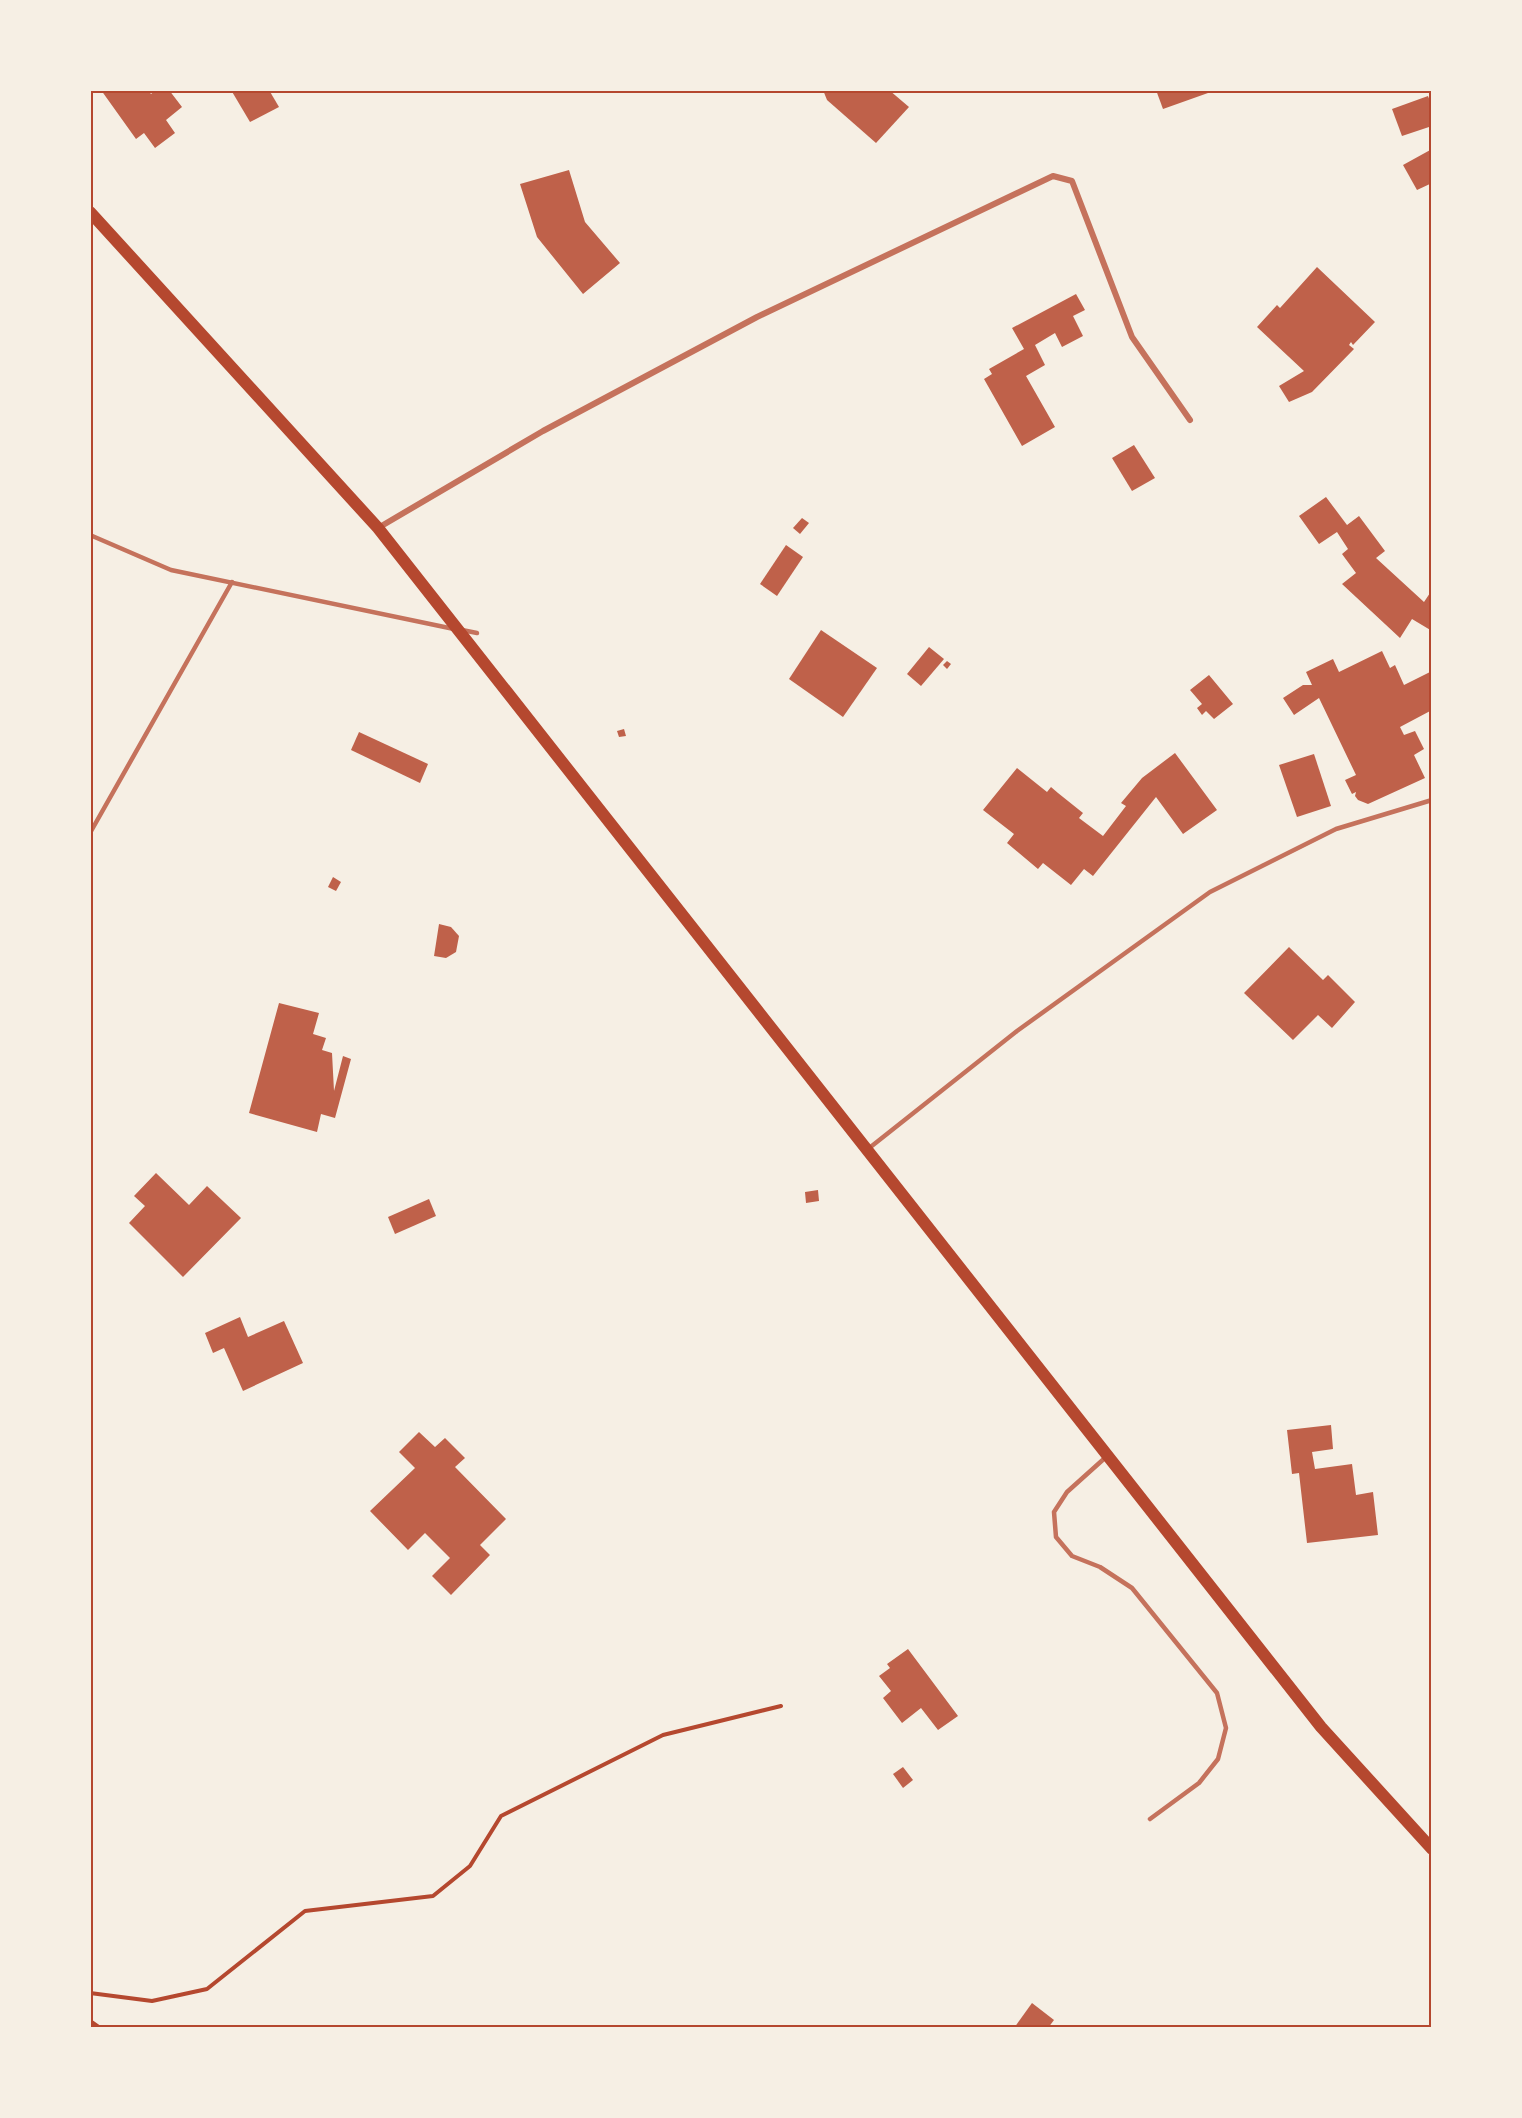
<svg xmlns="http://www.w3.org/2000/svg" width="1522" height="2118" viewBox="0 0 1522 2118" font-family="'Public Sans',sans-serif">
<rect width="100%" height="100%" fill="#f6efe4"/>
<g fill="#bf614a">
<polygon points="101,90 148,90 151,94 156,90 169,90 182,107 166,120 175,133 155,148 144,133 136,139"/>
<polygon points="231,90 269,90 279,107 250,122"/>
<polygon points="823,90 889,90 909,107 876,143 827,100"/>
<polygon points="1156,90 1206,90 1208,93 1163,109"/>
<polygon points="1428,96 1432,106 1432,126 1402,136 1392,109"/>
<polygon points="1432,149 1432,183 1417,190 1403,165"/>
<polygon points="569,170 585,222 620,263 583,294 537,237 520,184"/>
<polygon points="1317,267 1375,322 1353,345 1351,342 1349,345 1354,349 1312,392 1289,402 1279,386 1304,371 1257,327 1277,305 1280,308"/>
<polygon points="1076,294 1085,310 1073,316 1083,336 1062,347 1055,333 1035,345 1045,365 1026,376 1055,427 1022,446 984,379 992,374 989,369 1024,349 1012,328"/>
<polygon points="1134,445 1155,478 1132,491 1112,458"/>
<polygon points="1326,497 1347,525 1359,516 1385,551 1376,558 1424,602 1432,590 1432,631 1412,619 1400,638 1342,584 1356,573 1342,554 1348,549 1337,532 1319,544 1299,516"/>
<polygon points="802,518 809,523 800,534 793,528"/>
<polygon points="786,545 803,557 777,596 760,584"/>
<polygon points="821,630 877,668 843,717 789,679"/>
<polygon points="929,647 944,659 921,686 907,674"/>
<polygon points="1382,651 1390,668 1395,665 1404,685 1432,671 1432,710 1400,727 1404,735 1415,731 1424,749 1414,755 1425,778 1368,804 1358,800 1355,796 1356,792 1352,794 1345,780 1356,775 1319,698 1294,715 1283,698 1303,685 1312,685 1306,672 1333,659 1339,672"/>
<polygon points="947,661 951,664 947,669 943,665"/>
<polygon points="1209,675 1233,704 1214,719 1206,711 1202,715 1197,708 1202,704 1190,690"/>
<polygon points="624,729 626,736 619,737 617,731"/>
<polygon points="359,732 428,764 420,783 351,750"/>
<polygon points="1175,753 1217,810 1183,834 1156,797 1093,876 1084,869 1071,885 1043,863 1038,869 1007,843 1014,834 983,810 1017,768 1047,792 1051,787 1058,793 1083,813 1079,818 1103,836 1126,806 1121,803 1142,778"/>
<polygon points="1314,754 1331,806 1297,817 1279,765"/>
<polygon points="333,877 341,882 336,891 328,887"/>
<polygon points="439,924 451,927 459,936 456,952 446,958 434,956"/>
<polygon points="1289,947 1323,980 1328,975 1355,1002 1332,1028 1318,1015 1293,1040 1244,993"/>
<polygon points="279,1003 319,1013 313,1034 326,1038 322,1050 332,1053 334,1091 343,1056 351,1059 335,1118 321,1114 317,1132 249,1113"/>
<polygon points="156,1173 189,1205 207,1186 241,1218 183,1277 129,1223 145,1206 134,1196"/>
<polygon points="818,1190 819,1201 806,1203 805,1192"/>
<polygon points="429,1199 436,1216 395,1234 388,1217"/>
<polygon points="240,1317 248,1337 284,1321 303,1363 243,1391 224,1348 213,1353 205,1333"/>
<polygon points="1331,1425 1333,1449 1312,1452 1315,1469 1352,1464 1356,1495 1373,1492 1378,1535 1307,1543 1299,1473 1292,1474 1287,1430"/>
<polygon points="419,1432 435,1447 445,1438 465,1458 455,1467 506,1519 480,1545 490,1555 451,1595 432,1576 450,1558 425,1533 408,1550 370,1511 415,1468 399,1452"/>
<polygon points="908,1649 958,1716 938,1730 921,1708 902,1723 883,1698 891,1691 879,1676 890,1668 887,1664"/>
<polygon points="903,1767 913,1780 903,1788 893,1774"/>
<polygon points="1032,2003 1054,2020 1048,2028 1014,2028"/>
</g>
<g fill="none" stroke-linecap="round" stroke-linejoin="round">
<g stroke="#b5482f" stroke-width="4">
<polyline points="90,1993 152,2001 207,1989 305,1911 433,1896 470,1866 501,1816 663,1735 781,1706"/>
<polyline points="90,2021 100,2028"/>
</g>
<g stroke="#c5725c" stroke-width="4.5">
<polyline points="90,535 171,570 454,629"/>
<polyline points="462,630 477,633"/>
<polyline points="90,833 232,582"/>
<polyline points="868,1149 1017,1031 1210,892 1336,829 1432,800"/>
<polyline points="1106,1457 1067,1492 1054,1512 1056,1537 1072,1556 1100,1567 1132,1588 1217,1693 1226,1728 1218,1759 1199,1783 1150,1819"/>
</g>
<polyline stroke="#c5725c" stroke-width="6" points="378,528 543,431 757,317 1053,176 1072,181 1132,337 1190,420"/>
<polyline stroke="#b5482f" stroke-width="12" points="90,212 378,528 1321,1727 1432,1849"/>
</g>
<rect width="1522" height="2118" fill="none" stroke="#f6efe4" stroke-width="183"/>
<rect x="92" y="92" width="1338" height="1934" fill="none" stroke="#b5482f" stroke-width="2"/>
</svg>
